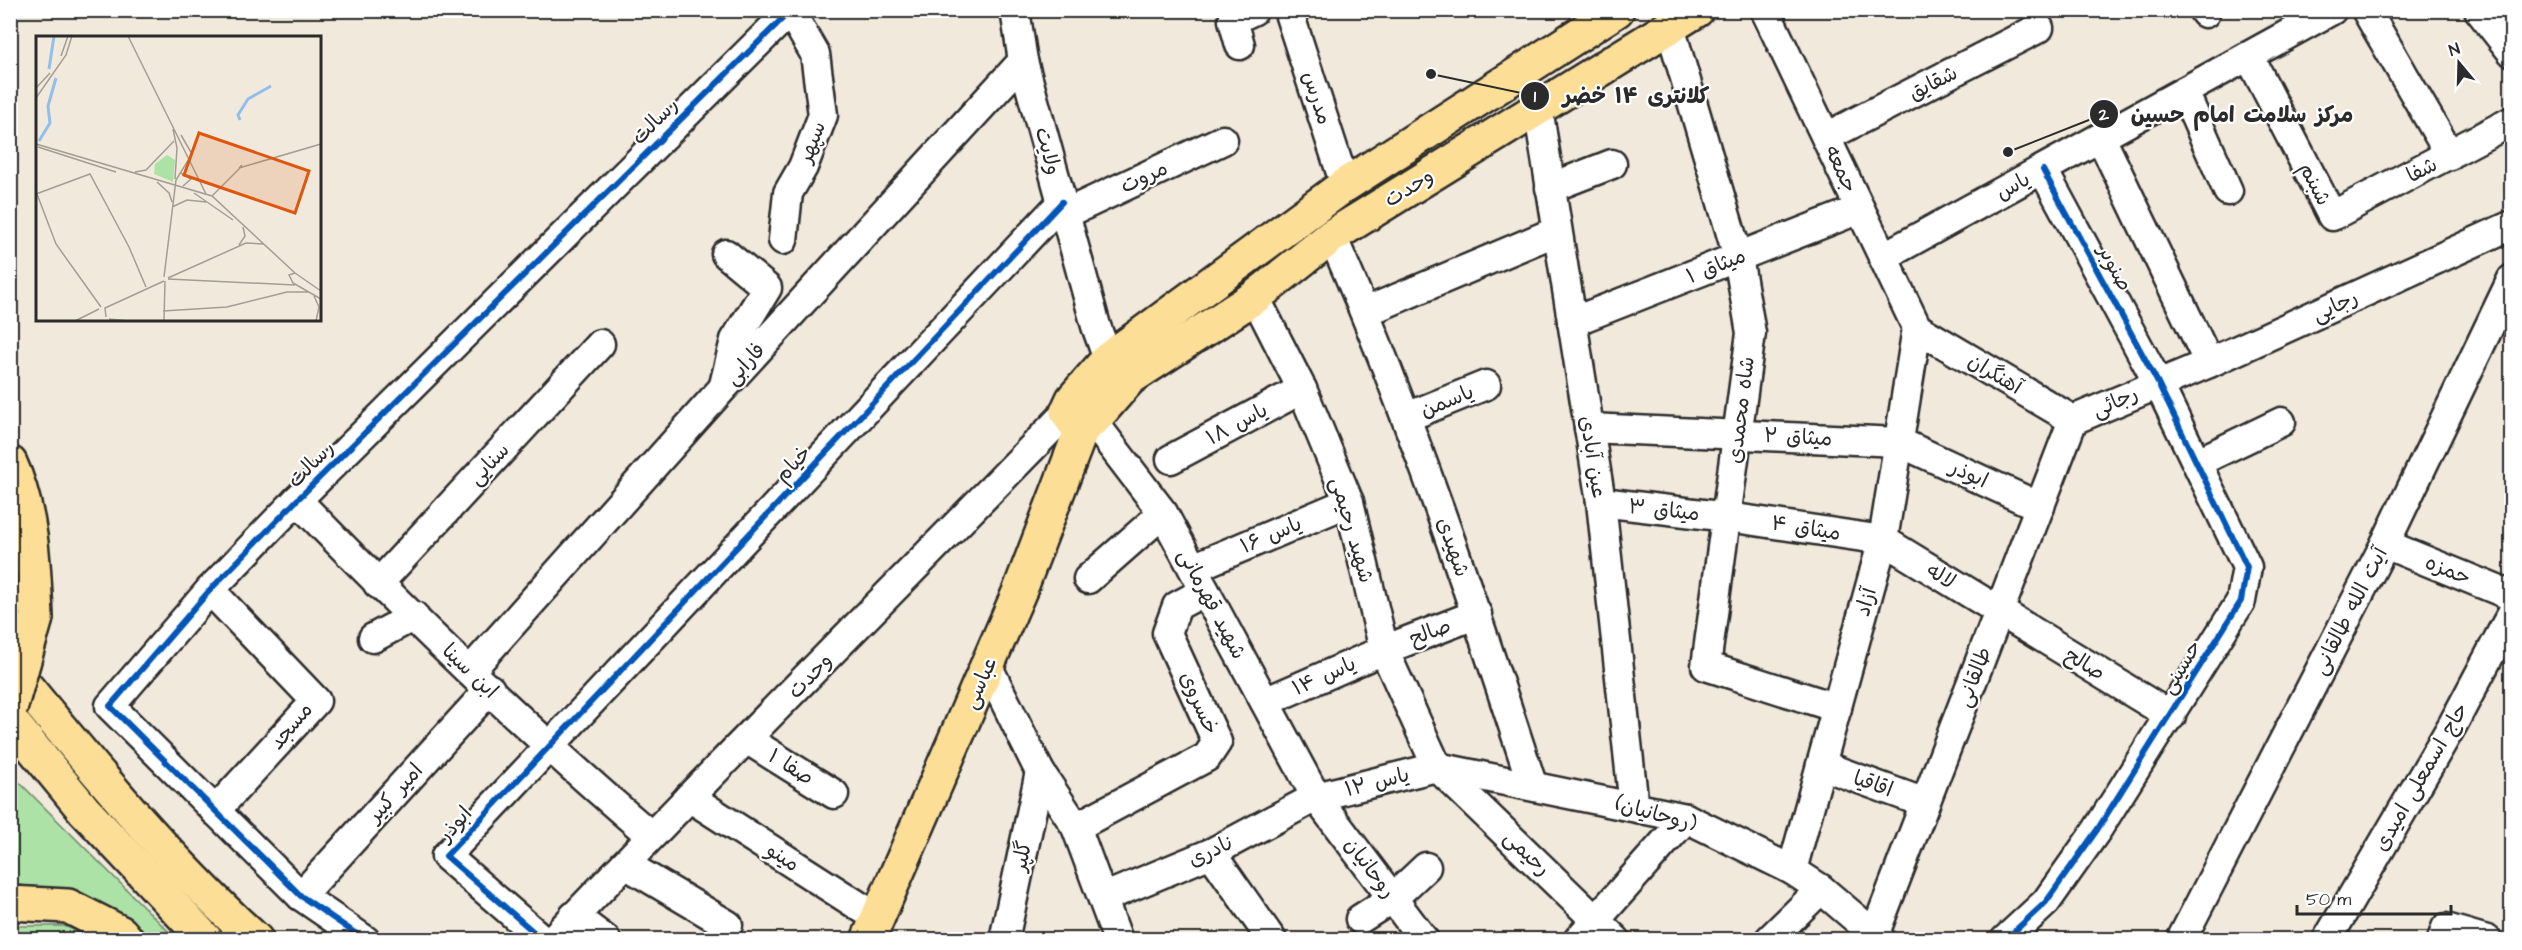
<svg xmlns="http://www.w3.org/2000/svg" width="2522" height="950" viewBox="0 0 2522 950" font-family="'Architects Daughter','Playpen Sans Arabic',sans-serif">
<rect width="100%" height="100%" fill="#f1e9db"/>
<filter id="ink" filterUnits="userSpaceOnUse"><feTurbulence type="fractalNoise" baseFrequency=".0167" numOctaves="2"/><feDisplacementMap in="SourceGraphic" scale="12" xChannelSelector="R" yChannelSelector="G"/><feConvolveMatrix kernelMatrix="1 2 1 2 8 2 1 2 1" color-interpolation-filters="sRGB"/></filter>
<g filter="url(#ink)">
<g fill="#ace2a6" stroke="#6c8668" stroke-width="1.5">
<polygon points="10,773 176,939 149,939 116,914 81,896 45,887 11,886"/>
<polygon points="17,926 64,926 97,939 11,939 11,928"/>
</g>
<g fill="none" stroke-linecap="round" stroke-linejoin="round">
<g stroke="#2b2b2b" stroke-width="33">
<g id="minor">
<polyline points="1015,10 1023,61 1096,326 1108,359"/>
<polyline points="1288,10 1345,185"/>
<polyline points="1765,10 1917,328"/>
<polyline points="2203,10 2205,13"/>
<polyline points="2366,10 2450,155"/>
<polyline points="2479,10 2512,52"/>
<polyline points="1670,27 1738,257 1751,333 1706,666 1837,708"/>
<polyline points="1240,45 1233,20 1254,10"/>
<polyline points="2249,56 2332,216 2512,121"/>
<polyline points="2184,92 2228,191"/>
<polyline points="1538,108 1601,502 1634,807"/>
<polyline points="1826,137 2039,28"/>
<polyline points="2101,138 2209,363"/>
<polyline points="1550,188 1612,164"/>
<polyline points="1065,214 1223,140"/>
<path d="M1332,236c78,178 140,363 200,548"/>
<polyline points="783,240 788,193 803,167 823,115 815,54 790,11"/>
<polyline points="1883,257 2332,10"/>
<polyline points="1255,297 1302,389 1349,502 1384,650 1437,767 1616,940"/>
<polyline points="1365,312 1557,231"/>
<polyline points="1572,322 1860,209"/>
<polyline points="1917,328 2073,420"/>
<polyline points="724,385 735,340 767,288 726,254"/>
<polyline points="1407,417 1486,385"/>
<polyline points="1092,420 1163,513 1316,797 1424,940"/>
<polyline points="2073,420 2209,363 2512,225"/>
<polyline points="1589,428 1899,442 2040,507"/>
<polyline points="1171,459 1302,389"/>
<polyline points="2198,462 2281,422"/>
<path d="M297,500c113,117 230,230 353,335"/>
<polyline points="1601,502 1728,517 1883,540 2171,716"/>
<polyline points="2385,544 2512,596"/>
<polyline points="1193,568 1349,502"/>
<polyline points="1088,579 1163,513"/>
<polyline points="378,584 600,344"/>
<polyline points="210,590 316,701 215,811"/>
<polyline points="373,638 414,616"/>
<polyline points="987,665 1040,772 1076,827 1118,940"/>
<polyline points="470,671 723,388 1023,61"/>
<polyline points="1265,702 1384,650 1477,614"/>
<polyline points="748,740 834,794"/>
<polyline points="1821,765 1925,803"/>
<polyline points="689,797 876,917"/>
<polyline points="1076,827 1207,757 1217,742 1167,633 1177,606 1205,591"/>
<polyline points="1211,853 1272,940"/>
<polyline points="625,864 728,925"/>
<polyline points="1792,870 1883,540 1917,328"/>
<polyline points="301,896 490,689"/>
<polyline points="1103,898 1211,853 1316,797 1437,767 1686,818 1792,870 1821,889 1881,940"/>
<polyline points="574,916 606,940"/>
<polyline points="1360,919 1393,898 1426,867"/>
<polyline points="1875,933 2073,420"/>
<polyline points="365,940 301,896 110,706 210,590 297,500 791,10"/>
<polyline points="543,940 446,856 1062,202"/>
<path d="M552,940c169,-179 344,-352 515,-528"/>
<polyline points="1004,940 1040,772"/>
<polyline points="1578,940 1686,818"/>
<polyline points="1769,940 1821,889"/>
<polyline points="2005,940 2046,902 2097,830 2241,601 2247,567 2158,383 2043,170"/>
<polyline points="2181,940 2385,544 2512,279"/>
<polyline points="2327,940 2453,724 2512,613"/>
<polyline points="2442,940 2446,928 2487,940"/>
</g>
</g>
<g stroke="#2b2b2b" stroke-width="38">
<g id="major">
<polyline points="1120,352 1127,353 1130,378 1097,416 1087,424 1073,421 1067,412 1073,399 1108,359 1345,185 1617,10"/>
<polyline points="1130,378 1255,297 1332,236 1697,10"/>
<path d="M10,463c22,48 24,103 26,155"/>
<path d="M10,667c78,95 155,190 246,273"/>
<polyline points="10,720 84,810 206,940"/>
<polyline points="10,903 68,906 121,933 127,940"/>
<polyline points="868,940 1020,590 1084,423"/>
</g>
</g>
<use href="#minor" stroke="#fff" stroke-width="28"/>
<use href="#major" stroke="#fcde96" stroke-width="33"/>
<g stroke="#2b2b2b" stroke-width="38" stroke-linecap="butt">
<polyline id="major-bridge" points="10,709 36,618"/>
</g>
<use href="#major-bridge" stroke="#fcde96" stroke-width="33"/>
<g stroke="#fff" stroke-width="10">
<g id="cycleway">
<polyline points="365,940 301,896 110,706 210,590 297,500 791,10"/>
<polyline points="543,940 446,856 1062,202"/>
<polyline points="2005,940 2046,902 2097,830 2241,601 2247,567 2158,383 2043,170"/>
</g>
</g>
<use href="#cycleway" stroke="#0057b8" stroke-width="6"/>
</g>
</g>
<g text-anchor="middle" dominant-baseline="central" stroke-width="4.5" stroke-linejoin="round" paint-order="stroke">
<g font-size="21" fill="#2b2b2b" stroke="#fff">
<text transform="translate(1933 83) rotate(-27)">شقایق</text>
<text transform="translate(1317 98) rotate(72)">مدرس</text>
<text transform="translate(655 121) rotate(-45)">رسالت</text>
<text transform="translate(812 142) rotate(-69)">سپهر</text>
<text transform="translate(1048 151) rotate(75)">ولایت</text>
<text transform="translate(1841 169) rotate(65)">جمعه</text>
<text transform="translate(2422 170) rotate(-27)">شفا</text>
<text transform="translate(1144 177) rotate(-25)">مروت</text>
<text transform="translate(2315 184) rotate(63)">شبنم</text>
<text transform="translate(2013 186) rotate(-29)">یاس</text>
<text transform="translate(1409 188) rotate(-32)">وحدت</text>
<text transform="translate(1716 266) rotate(-22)">میثاق ۱</text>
<text transform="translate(2115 268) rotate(62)">صنوبر</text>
<text transform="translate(2335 306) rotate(-25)">رجایی</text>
<text transform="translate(745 364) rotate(-48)">فارابی</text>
<text transform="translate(1995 374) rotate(31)">آهنگران</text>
<text transform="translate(1447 401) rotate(-22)">یاسمن</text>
<text transform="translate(2115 402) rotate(-24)">رجائی</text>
<text transform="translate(1741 410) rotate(-83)">شاه محمدی</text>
<text transform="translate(1237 424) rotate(-28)">یاس ۱۸</text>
<text transform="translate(1798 437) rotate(3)">میثاق ۲</text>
<text transform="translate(1593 457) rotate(81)">عین آبادی</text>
<text transform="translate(311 464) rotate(-45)">رسالت</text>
<text transform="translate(489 464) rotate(-47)">سنایی</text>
<text transform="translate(793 464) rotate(-47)">خیام</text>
<text transform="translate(1969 474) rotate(25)">ابوذر</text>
<text transform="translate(1664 510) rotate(6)">میثاق ۳</text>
<text transform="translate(1806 528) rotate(9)">میثاق ۴</text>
<text transform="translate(1352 530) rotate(74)">شهید رحیمی</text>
<text transform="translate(1271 535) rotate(-23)">یاس ۱۶</text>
<text transform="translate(1453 547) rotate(71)">شهیدی</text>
<text transform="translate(2448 570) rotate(22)">حمزه</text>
<text transform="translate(1941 576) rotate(32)">لاله</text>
<text transform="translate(1866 602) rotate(-74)">آزاد</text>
<text transform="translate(1212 604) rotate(62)">شهید قهرمانی</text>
<text transform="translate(2350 611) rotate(-63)">آیت الله طالقانی</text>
<text transform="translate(1430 632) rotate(-21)">صالح</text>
<text transform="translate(2085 664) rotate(31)">صالح</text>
<text transform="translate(2181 667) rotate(-59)">حسینی</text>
<text transform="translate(470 671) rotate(44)">ابن سینا</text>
<text transform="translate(810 676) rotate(-46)">وحدت</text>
<text transform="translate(1324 676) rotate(-24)">یاس ۱۴</text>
<text transform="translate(1974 677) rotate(-69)">طالقانی</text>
<text transform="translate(980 683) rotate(-66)">عباسی</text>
<text transform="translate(1199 703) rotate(66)">خسروی</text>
<text transform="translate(291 726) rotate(-50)">مسجد</text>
<text transform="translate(791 767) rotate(32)">صفا ۱</text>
<text transform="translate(2421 777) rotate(-60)">حاج اسمعلی امیدی</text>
<text transform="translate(1377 782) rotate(-14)">یاس ۱۲</text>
<text transform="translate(1873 784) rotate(20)">اقاقیا</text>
<text transform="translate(395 793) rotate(-48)">امیر کبیر</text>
<text transform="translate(1656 814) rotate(15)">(روحانیان)</text>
<text transform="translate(455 824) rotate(-48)">ابوذر</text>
<text transform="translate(1211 851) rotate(-25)">نادری</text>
<text transform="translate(1527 853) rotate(44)">رحیمی</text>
<text transform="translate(1022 856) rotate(-78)">گلپر</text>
<text transform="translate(783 857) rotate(33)">مینو</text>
<text transform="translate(1370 868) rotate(53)">روحانیان</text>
</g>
</g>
<g transform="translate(36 36)">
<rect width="285" height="285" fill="#f1e9db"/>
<path d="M131,119l8,5 -2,22 -19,-8 1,-10z" fill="#ace2a6"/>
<path fill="none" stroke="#91beeb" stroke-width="3" d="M13,33l5,-33M204,84l-2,-5 10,-16 23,-13M3,105l11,-18 -2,-17 8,-28"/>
<path fill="none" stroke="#a29d95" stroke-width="1.5" d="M92,0l78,158M25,20l7,-20M0,52l14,-15M0,62l30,-43 6,-19M137,93l4,19 -2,31M0,108l176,52 83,77M2,111l78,25M206,129l-3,3 82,-24M99,136l11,-2 28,-29M145,137l10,6 -8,7M121,146l12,11 3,9M158,157l39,27M0,158l54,-20 39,73 17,40M1,158l19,50 45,63M176,160l28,-28M136,171l15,-7 19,2M203,209l6,-9 -2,-9M128,241l12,-97 16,-26 -11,-19M132,242l78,-35 18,1M132,243l127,6M285,255l-26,-18 -6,2 4,8 28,16M278,260l5,11 -3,14M127,275l64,-4 60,-15h21M70,281l-1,-9 59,-27M73,283l20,2M39,285l24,-12M128,285l1,-40"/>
<path fill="#df570e" fill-opacity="0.15" stroke="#df570e" stroke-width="3" d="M163,97l110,38 -14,42 -111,-38z"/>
<rect width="285" height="285" fill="none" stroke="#2b2b2b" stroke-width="3"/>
</g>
<path fill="none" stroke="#2b2b2b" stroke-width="2" d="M1431 74L1535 96M2008 152L2104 114"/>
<g fill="#2b2b2b" stroke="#fff" stroke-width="2">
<circle cx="1431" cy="74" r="6"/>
<circle cx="2008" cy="152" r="6"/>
<circle cx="1535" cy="96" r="15"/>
<circle cx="2104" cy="114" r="15"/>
</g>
<g font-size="18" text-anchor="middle" font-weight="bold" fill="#fff">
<text x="1535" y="102">1</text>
<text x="2104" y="120">2</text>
</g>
<g font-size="22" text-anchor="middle" font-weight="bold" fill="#2b2b2b" stroke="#fff" stroke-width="4.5" stroke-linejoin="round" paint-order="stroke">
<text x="1636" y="103">کلانتری ۱۴ خضر</text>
<text x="2242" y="122">مرکز سلامت امام حسین</text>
</g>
<rect width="2522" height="950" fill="none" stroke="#fff" stroke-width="36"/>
<rect x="18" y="18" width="2486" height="914" fill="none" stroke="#2b2b2b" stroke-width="2" filter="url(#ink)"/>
<g transform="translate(2459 63) rotate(341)" stroke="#ffffff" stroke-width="4.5" paint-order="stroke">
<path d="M0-4.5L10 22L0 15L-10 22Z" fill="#2b2b2b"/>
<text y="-9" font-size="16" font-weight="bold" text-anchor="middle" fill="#2b2b2b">N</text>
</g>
<path d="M2297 905v9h154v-9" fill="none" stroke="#2b2b2b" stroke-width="3"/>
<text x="2306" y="905" font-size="18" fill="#2b2b2b" stroke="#ffffff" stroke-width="4.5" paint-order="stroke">50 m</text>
</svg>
